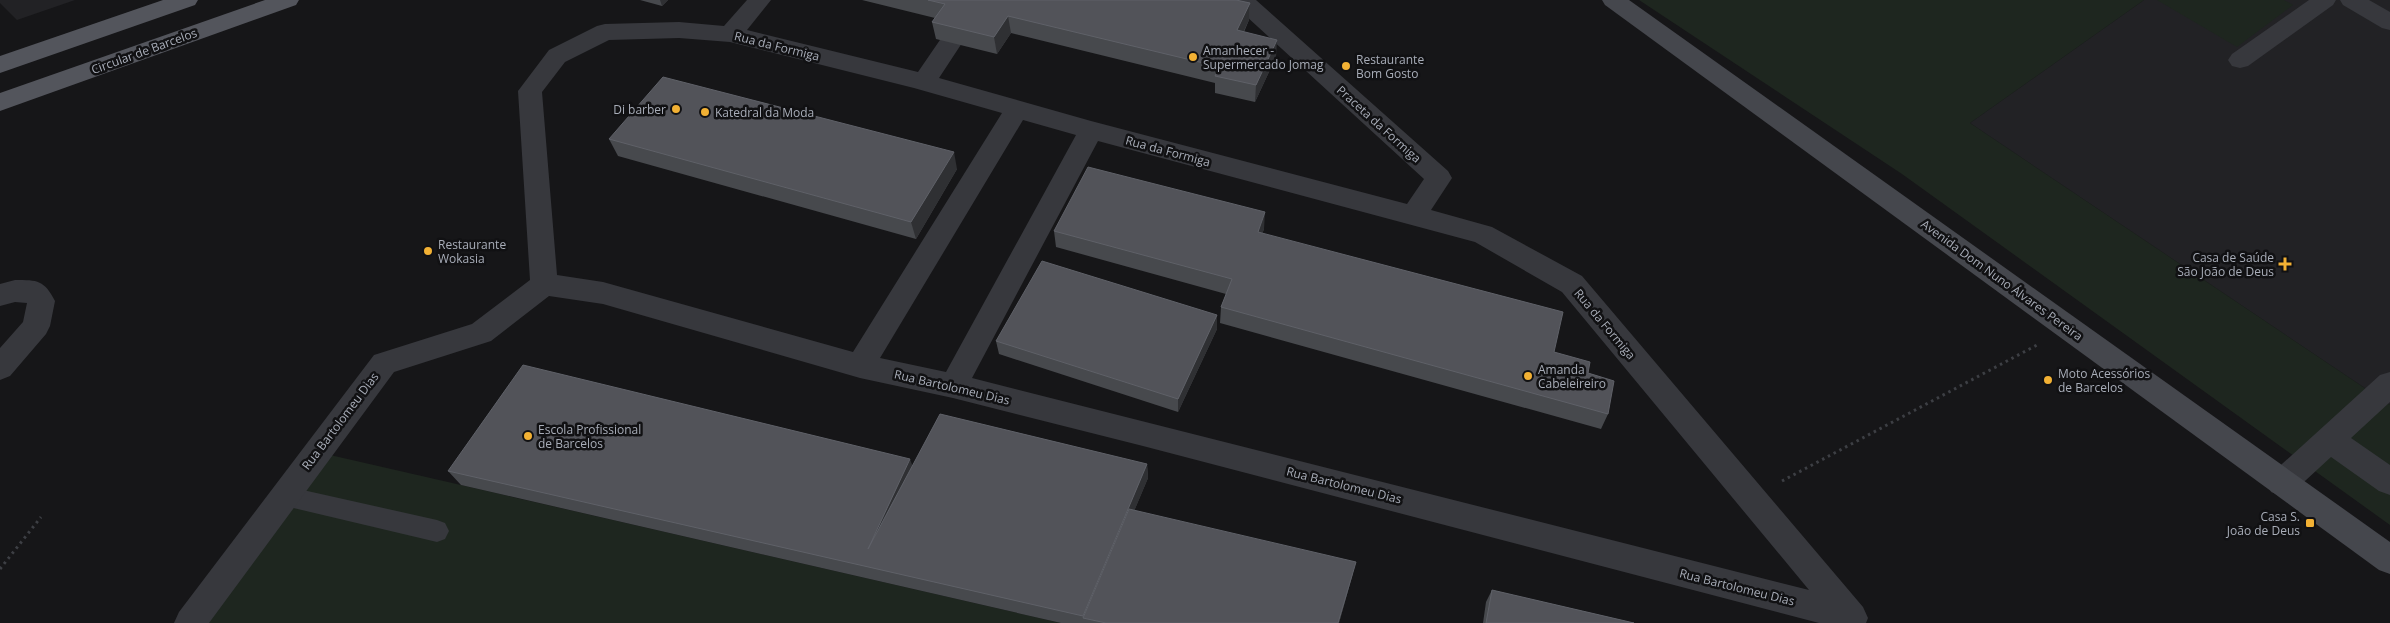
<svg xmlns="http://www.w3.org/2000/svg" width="2390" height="623" viewBox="0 0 2390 623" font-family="'Open Sans',sans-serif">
<rect width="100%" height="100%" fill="#161618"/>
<g fill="#222225">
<polygon points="0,0 75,0 17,20 0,3"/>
<polygon points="2144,0 2390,0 2390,405 1970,123"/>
</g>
<g fill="#1e261f">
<polygon points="1639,0 2144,0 1970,123 2390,405 2390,525 1902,174"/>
<polygon points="2157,0 2284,0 2293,5 2237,47"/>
<polygon points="317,452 1061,623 195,623"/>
</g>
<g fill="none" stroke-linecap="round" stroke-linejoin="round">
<g stroke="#3d3f44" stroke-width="3" stroke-dasharray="2.5 4" stroke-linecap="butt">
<polyline points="1782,481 2037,345"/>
<polyline points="0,569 41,517"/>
</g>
<polygon fill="#37383d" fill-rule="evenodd" points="285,486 437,520 445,523 449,531 445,539 437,542 285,506 277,503 273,496 277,489"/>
<g fill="#37383d" fill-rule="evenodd">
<path d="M747,0h24l-24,30 171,42 24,-35 8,-2 8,2 4,6 -23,35 152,43 316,83 17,-25 -190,-174 -3,-5h25l192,171 4,7 -21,32 61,17 90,49 281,331 5,11 -2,5h-47l-676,-177 -190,-48 -93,-20 -257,-74 -54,-8 -58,45 -97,31 -185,251h-35l5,-11 195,-257 98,-31 58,-44 -12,-189 31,-41 48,-24 8,-2 74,-2 45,4zM679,38l51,4 184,46 88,25 -149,239 -250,-70 -46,-7 -15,-183 23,-30 44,-22zM1023,120l53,15 -130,237 -66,-14zM1098,141l377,101 87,50 247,298 -837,-212z"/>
<polygon points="2309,0 2336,0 2333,5 2248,66 2240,68 2232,66 2228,60 2232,54"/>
<polygon points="2340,0 2369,0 2390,12 2390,30 2382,28 2343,5"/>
<path d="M15,280c23,0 29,0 40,21l-5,25 -4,8 -36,42 -10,4v-32l23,-26 4,-19 -12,-1 -15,4v-22z"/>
<polygon points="2390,372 2390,402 2351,438 2390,465 2390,495 2379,491 2331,457 2293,492 2282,496 2271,492 2267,483 2271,474 2380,375"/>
</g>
<polygon fill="#45474d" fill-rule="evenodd" points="1602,0 1629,0 2390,542 2390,574 2379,570 1605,5"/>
<g fill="#53555c" fill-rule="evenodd">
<polygon points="163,0 198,0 195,5 0,73 0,56"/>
<polygon points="265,0 299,0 296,5 0,111 0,93"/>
</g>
</g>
<g fill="#47494d">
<polygon points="640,0 668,0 662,6"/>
<polygon points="862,0 1236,0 1250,3 1249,20 1244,32 1276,57 1255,102 1215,93 1215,83 1011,33 997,54 936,39 932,22 935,18"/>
<polygon points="609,139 957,169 916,239 618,156"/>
<polygon points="1264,229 1262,234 1554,352 1588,373 1608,414 1601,429 1220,323 1221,307 1226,294 1056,247 1054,231"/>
<polygon points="1217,315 1217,329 1178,412 999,354 996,341"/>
<polygon points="1147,464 1148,478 1134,511 1353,573 1339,623 1061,623 461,485 448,471"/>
<polygon points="1492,590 1634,623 1483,623 1486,602"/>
</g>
<g fill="#2f3033">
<polygon points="660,0 668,0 662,6"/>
<polygon points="1250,3 1249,20 1236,47 1237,30"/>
<polygon points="1008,16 1011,33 997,54 994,37"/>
<polygon points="1277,40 1276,57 1255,102 1256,85"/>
<polygon points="954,152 957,169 916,239 911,222"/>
<polygon points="1265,212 1264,229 1257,248 1258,232"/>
<polygon points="1217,315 1217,329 1178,412 1178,399"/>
<polygon points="910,459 915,473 868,549"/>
<polygon points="1147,464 1148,478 1089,619 1083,618 1083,616"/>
<polygon points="1356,562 1339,623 1338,623"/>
</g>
<g fill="#525359" stroke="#5f6168">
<polygon points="928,0 1236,0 1250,3 1237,30 1277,40 1256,85 1215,76 1220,67 1008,16 994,37 932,22 945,4"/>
<polygon points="663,77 954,152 911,222 609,139"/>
<polygon points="1088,167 1265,212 1258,232 1563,312 1554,352 1590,362 1588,373 1614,381 1608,414 1221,307 1232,279 1054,231"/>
<polygon points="1042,261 1217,315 1178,399 996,341"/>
<polygon points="523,365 910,459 868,549 940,414 1147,464 1083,616 448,471"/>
<polygon points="1129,509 1356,562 1338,623 1106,623 1083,618"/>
<polygon points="1492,590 1634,623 1486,623"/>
</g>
<g fill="#f2b134" stroke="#111113" stroke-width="2">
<circle cx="1193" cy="57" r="5"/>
<circle cx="1346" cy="66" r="5"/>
<circle cx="676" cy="109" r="5"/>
<circle cx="705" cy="112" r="5"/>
<circle cx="428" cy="251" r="5"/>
<path d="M2282.5 256.5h5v5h5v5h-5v5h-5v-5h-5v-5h5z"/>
<circle cx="1528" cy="376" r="5"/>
<circle cx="2048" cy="380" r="5"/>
<circle cx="528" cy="436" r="5"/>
<rect x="2305" y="518" width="10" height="10" rx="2.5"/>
</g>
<g text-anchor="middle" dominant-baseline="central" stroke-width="5" stroke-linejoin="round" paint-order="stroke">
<g font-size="12" fill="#a8adb8" stroke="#111113">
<text transform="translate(777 46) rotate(14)">Rua da Formiga</text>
<text transform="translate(144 51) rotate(-20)">Circular de Barcelos</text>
<text transform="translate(1379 124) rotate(42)">Praceta da Formiga</text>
<text transform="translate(1168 151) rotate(15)">Rua da Formiga</text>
<text transform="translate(2002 280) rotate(36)">Avenida Dom Nuno Álvares Pereira</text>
<text transform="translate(1605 324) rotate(50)">Rua da Formiga</text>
<text transform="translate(952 387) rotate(13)">Rua Bartolomeu Dias</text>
<text transform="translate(340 421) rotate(-53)">Rua Bartolomeu Dias</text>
<text transform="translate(1344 485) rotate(14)">Rua Bartolomeu Dias</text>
<text transform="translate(1737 587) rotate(14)">Rua Bartolomeu Dias</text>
</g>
<g font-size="12" fill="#a8adb8" stroke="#111113" text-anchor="start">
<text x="1203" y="50">Amanhecer -<tspan x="1203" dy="14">Supermercado Jomag</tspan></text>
<text x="1356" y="59">Restaurante<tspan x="1356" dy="14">Bom Gosto</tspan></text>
<text x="666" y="109" text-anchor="end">Di barber</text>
<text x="715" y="112">Katedral da Moda</text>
<text x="438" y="244">Restaurante<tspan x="438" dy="14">Wokasia</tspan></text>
<text x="2274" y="257" text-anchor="end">Casa de Saúde<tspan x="2274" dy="14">São João de Deus</tspan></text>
<text x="1538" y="369">Amanda<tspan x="1538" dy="14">Cabeleireiro</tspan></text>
<text x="2058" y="373">Moto Acessórios<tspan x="2058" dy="14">de Barcelos</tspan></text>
<text x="538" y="429">Escola Profissional<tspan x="538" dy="14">de Barcelos</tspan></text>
<text x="2300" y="516" text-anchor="end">Casa S.<tspan x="2300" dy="14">João de Deus</tspan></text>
</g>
</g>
</svg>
